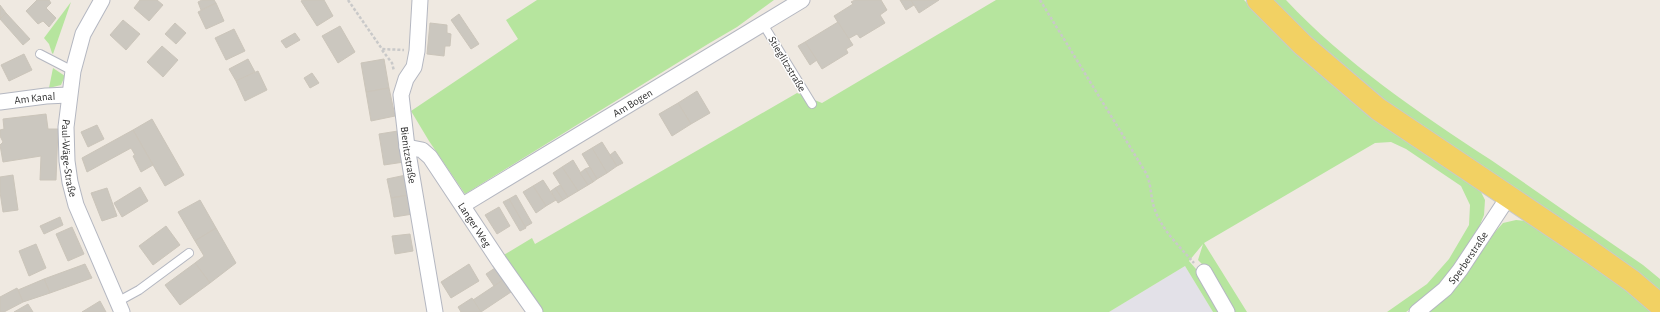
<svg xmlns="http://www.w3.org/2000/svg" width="1660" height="312" viewBox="0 0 1660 312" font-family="'Alegreya Sans',sans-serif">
<rect width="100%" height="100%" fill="#efe9e1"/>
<polygon fill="#e3e1e8" points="1185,266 1213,312 1109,312"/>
<g fill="#b6e59e">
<polygon points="537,0 774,0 737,27 708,44 465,194 429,141 411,111 518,39 506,20"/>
<polygon points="996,0 1244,0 1287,43 1478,186 1485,200 1484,215 1477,232 1453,270 1426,298 1406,312 1387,312 1427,284 1449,259 1469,225 1470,205 1461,186 1406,149 1391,142 1375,143 1204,243 1247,312 1233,312 1207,269 1198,260 1203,244 1189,261 1203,277 1223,312 1213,312 1185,266 1109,312 540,312 502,256 532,238 535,244 797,93 822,103"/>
<path d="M1270,0h16c59,63 133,113 205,160 51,35 101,70 152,105l17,14v15l-243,-168 -70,-53z"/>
<polygon points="71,2 53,54 52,53 49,44 44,38"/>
<polygon points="53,68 65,76 61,85 49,88"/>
<polygon points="1516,220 1527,221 1588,260 1655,312 1426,312 1445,297 1468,271 1495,232 1503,223"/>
</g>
<g fill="#cbc7bf" stroke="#cbc5ba">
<polygon points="37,0 49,0 51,3 46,8 56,18 49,27 43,21 38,24 26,11"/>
<polygon points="140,0 157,0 163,5 149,21 134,8"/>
<polygon points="202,0 214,0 216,3 201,10 198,2"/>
<polygon points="303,0 324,0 333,16 317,26 301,1"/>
<polygon points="855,0 881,0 887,10 880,15 885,23 860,38 857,34 848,39 834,16 853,4 851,2"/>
<polygon points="900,0 911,0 914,5 906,10"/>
<polygon points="911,0 939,0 919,13"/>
<polygon points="216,3 224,21 206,29 198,12"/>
<polygon points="0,5 6,13 0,18"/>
<polygon points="6,13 30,39 23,45 0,19"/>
<polygon points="459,14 479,44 471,49 451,20"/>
<polygon points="123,20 140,34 126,50 110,35"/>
<polygon points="838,22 853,45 846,49 848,53 822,69 805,42"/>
<polygon points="175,23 186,33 176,44 165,34"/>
<polygon points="430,23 447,25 447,33 451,34 450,46 445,46 444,56 427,54"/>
<polygon points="340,26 355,52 338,63 322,36"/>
<polygon points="234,29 245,51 226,60 215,38"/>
<polygon points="295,33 300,40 286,48 281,41"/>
<polygon points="805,42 817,60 810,65 798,46"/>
<polygon points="162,46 178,60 163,77 147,62"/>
<polygon points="24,54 32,70 9,81 1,65"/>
<polygon points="248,59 255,72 236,81 229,69"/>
<polygon points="384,59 389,88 366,92 361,63"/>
<polygon points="258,71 267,90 245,101 236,81"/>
<polygon points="312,73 319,83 310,88 304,78"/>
<polygon points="389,88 395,116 371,121 366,92"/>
<polygon points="697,91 710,113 691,124 678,103"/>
<polygon points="678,103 691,124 672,136 659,114"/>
<polygon points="46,114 48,129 58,129 56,180 40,180 41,156 3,162 0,145 3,142 0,136 0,130 4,129 3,119"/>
<polygon points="152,119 184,175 165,186 133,130"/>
<polygon points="97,125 104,139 88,147 81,132"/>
<polygon points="133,130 153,165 141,172 133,156 135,155 131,148 87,172 82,158"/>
<polygon points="398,131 404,162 384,165 379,134"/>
<polygon points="602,142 617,166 607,173 592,148"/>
<polygon points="592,148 607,173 597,179 582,154"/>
<polygon points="615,151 623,163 617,166 610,155"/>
<polygon points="573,160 588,185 578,191 562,167"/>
<polygon points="562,167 578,191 568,197 553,173"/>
<polygon points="590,167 597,179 593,182 585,169"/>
<polygon points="585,169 593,182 588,185 580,173"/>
<polygon points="13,175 18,210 3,212 0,192 0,177"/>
<polygon points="406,175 409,195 391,198 387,179"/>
<polygon points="543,180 556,200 546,206 533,186"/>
<polygon points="560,185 568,197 563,200 555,188"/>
<polygon points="533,186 546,206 536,213 523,192"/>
<polygon points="140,187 148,201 122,217 114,203"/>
<polygon points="107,188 117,216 102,221 91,193"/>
<polygon points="555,188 563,200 558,203 551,191"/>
<polygon points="409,195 413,214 394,217 391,198"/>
<polygon points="516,195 532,223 525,227 509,199"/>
<polygon points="509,199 526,228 520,231 503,202"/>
<polygon points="200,200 216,228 195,241 178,212"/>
<polygon points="499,207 510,226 497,234 485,215"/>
<polygon points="60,217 63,225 44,234 40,226"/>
<polygon points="166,226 180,245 153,265 139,246"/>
<polygon points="72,227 84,254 68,261 56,234"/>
<polygon points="216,228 236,263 210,283 195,263 204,256 195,241"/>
<polygon points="410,234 413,251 395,254 392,236"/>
<polygon points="36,244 46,268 29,276 19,251"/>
<polygon points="195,263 210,283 180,305 165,285"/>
<polygon points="85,264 92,278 50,293 44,279"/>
<polygon points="469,264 479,281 451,298 441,282"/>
<polygon points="495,268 503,280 494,286 486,274"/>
<polygon points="44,279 50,293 23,302 18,290"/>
<polygon points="503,280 511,292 481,312 473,300"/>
<polygon points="17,288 23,302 4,312 0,312 0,297"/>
<polygon points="472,298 481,312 461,312 458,307"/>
<polygon points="100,301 106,312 82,312"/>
<polygon points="28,304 33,312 14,312"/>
</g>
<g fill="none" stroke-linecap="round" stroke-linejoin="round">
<g stroke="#b4b7c1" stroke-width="10">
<g id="lane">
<polyline points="763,24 812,104"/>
<polyline points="40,54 73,71"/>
<polyline points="117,302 139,290 189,253"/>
</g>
</g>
<g stroke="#b4b7c1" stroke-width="17">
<g id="street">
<path id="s1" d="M102,0l-19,34 -10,37 -7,56 1,34 3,21 6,23 46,107"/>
<path id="s2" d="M420,0l-3,51 -3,16 -8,12 -5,16 6,52 28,165"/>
<path id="s3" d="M0,102l46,-6 23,-1"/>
<path id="s4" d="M407,147l15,3 8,7 69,104 36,51"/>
<path id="s5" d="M463,205l339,-205"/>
<polyline points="1204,272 1227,312"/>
<path id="s6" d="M1417,312l28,-23 15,-19 49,-74"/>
</g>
</g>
<g stroke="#c9c9c9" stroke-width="24">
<polyline id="primary" points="1258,0 1303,45 1378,109 1591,252 1632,281 1660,305"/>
</g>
<g stroke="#c9c9c9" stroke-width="2.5" stroke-dasharray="3 2" stroke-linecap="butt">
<polyline points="348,0 382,49 404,50"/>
<path d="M1040,0l106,173c6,13 4,24 9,37 7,20 25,37 39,53"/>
<polyline points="382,50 392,63 394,71"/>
</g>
<use href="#lane" stroke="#fff" stroke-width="8"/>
<use href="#street" stroke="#fff" stroke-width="15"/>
<use href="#primary" stroke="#f2d163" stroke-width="22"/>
</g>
<g text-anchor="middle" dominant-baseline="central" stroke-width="3" stroke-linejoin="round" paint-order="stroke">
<g font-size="11" fill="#2e2e2e" stroke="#fff">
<text transform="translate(787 64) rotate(59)">Stieglitzstraße</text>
<text stroke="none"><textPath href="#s3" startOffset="35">Am Kanal</textPath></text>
<text stroke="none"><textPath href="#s5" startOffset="198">Am Bogen</textPath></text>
<text stroke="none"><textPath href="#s2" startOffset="159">Bienitzstraße</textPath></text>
<text stroke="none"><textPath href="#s1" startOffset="165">Paul-Wäge-Straße</textPath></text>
<text stroke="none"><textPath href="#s4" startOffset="107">Langer Weg</textPath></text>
<text stroke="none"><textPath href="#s6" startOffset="75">Sperberstraße</textPath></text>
</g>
</g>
</svg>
